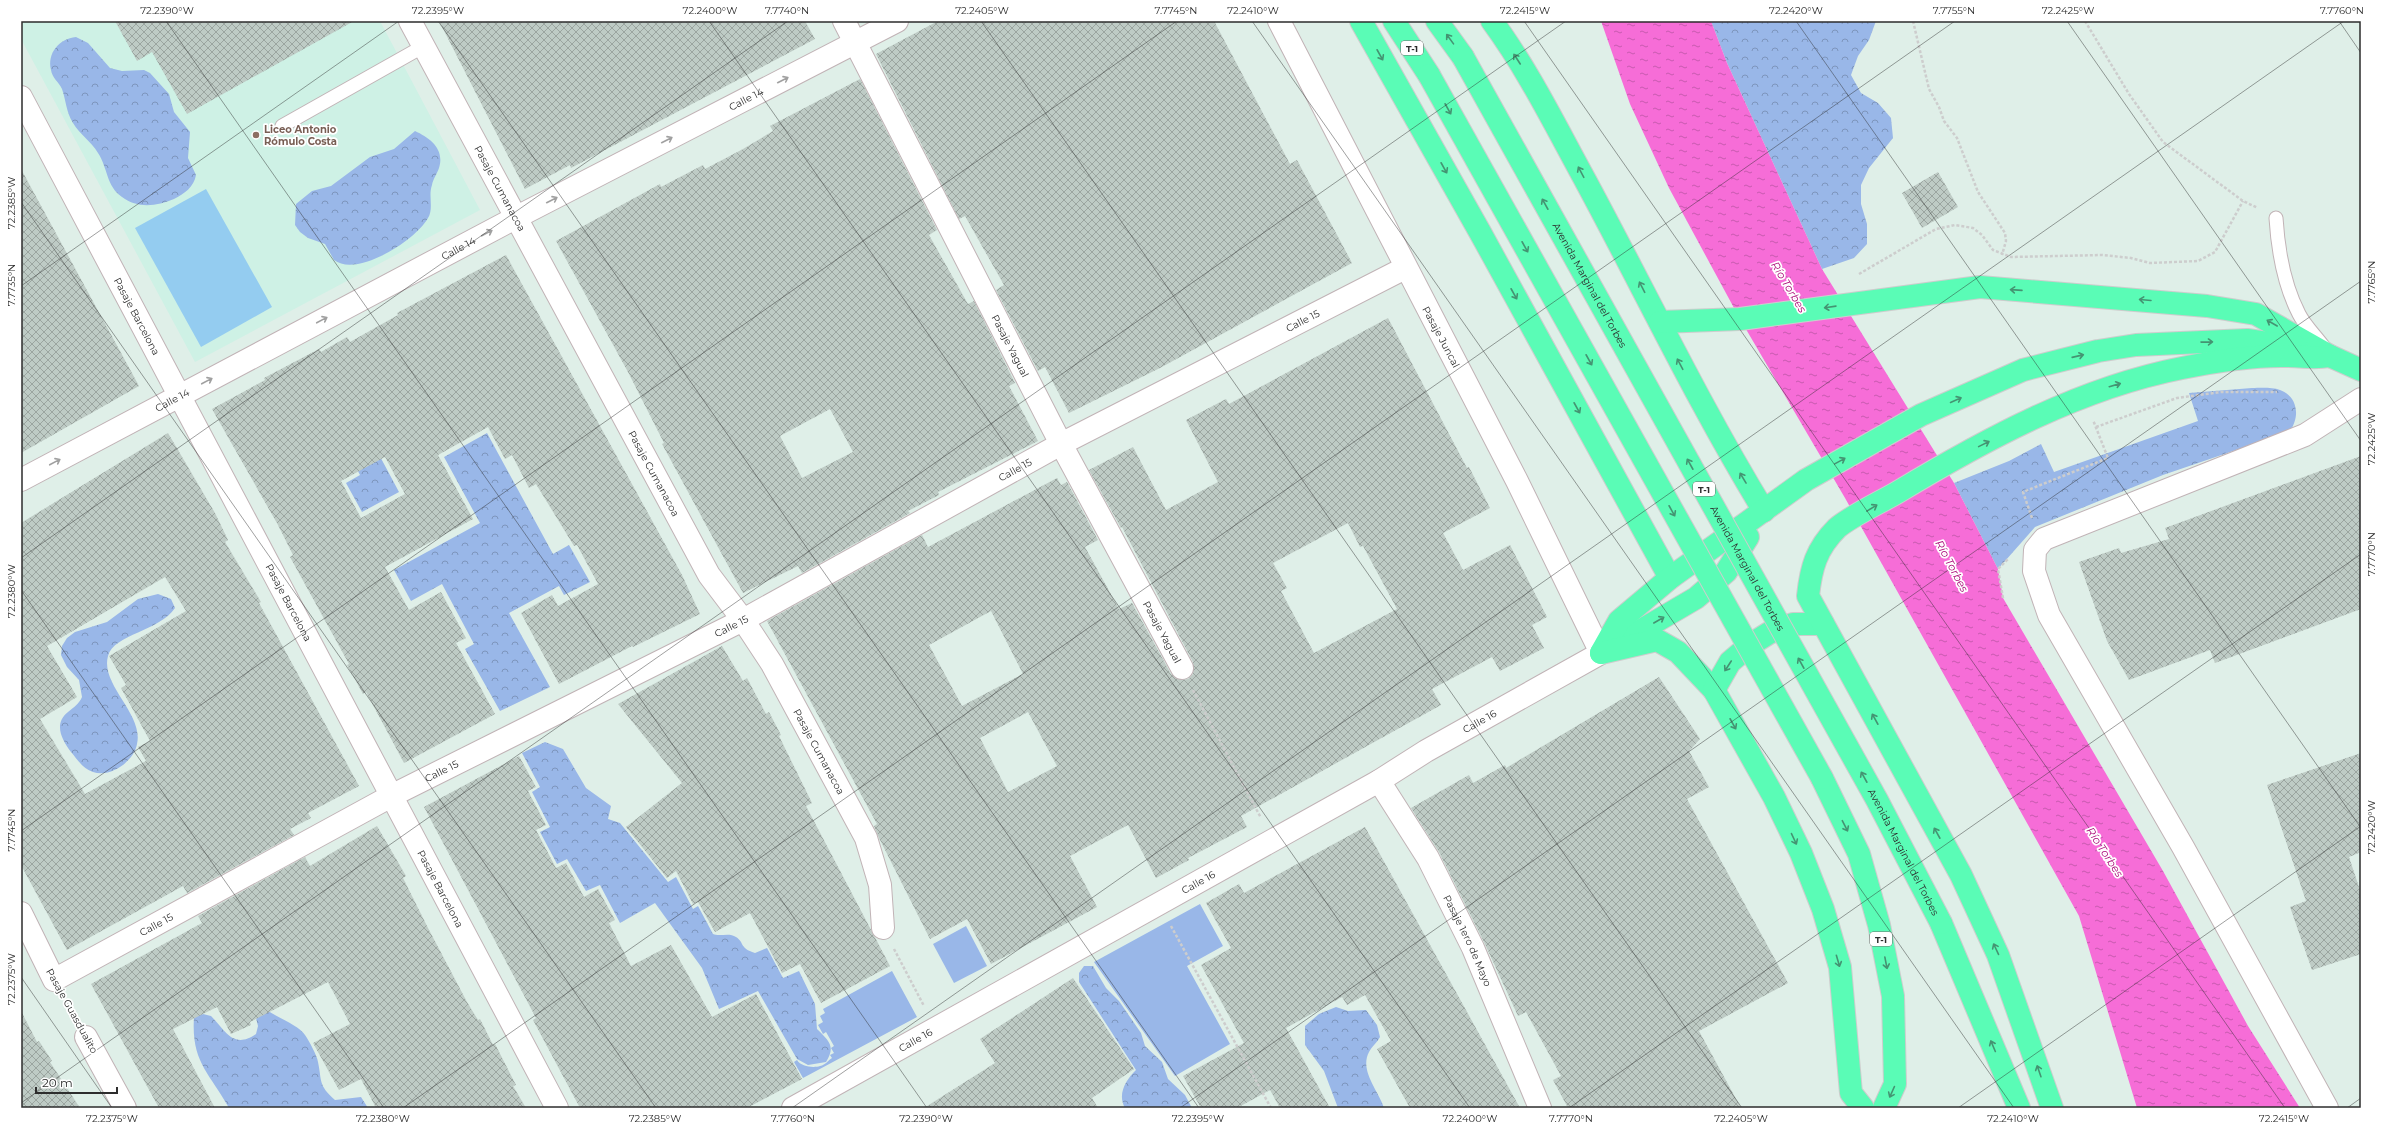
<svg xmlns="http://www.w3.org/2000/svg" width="2382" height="1129" viewBox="0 0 2382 1129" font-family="Montserrat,sans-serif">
<defs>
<pattern id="forest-crowns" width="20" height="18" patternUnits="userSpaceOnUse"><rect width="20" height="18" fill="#99b7e8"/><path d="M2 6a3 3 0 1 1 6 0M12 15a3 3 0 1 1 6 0" fill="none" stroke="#7d95bc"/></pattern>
<pattern id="water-ripples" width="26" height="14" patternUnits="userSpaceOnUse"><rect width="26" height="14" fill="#f66dd7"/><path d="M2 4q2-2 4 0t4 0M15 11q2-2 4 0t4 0" fill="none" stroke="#c85aaf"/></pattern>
<pattern id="building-cross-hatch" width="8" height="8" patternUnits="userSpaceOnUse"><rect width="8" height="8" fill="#becbc5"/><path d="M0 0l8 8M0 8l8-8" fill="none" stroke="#9ba5a0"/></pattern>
</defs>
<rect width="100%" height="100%" fill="#dfefe8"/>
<polygon fill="#cef1e5" points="21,21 380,21 480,210 195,362 21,39"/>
<g fill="#99b7e8">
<polygon points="1200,904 1223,946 1187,966 1230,1044 1175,1076 1094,962"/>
<polygon points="966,926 987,966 954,983 933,944"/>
<path d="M892,971l25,46 -114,61 -9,-16 3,-2c4,7 17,8 23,6 6,-1 8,-6 12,-8l-2,-3 4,-2 -3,-5 3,-2 -8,-14 -3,2 -5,-9 5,-3 -3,-6 5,-3 -2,-4z"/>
</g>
<g fill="url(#forest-crowns)">
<polygon points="1711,21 1876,21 1869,40 1858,56 1851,75 1861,93 1878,103 1891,118 1893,138 1869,168 1861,185 1861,204 1867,224 1867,244 1854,258 1822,269 1727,63"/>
<path d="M76,37l12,6 22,25 12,3 22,-1 6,3 19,21 5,18 16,20 -2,26 8,17c-2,12 -12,19 -22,24 -17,7 -36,10 -52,-2 -16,-11 -14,-29 -24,-44 -7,-12 -18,-18 -25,-30 -7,-11 -7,-23 -11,-34 -3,-7 -10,-11 -11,-19 -4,-17 8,-31 25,-33z"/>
<path d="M415,131c15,7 30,18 24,37 -2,6 -6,11 -7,17 -4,11 2,23 -4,33 -12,22 -71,60 -94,42l-9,-16 -17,-6 -8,-6 -5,-7 1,-21 16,-13 19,-5 39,-29 24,-8z"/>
<path d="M2252,388c8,0 20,-1 28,2 19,7 20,29 9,42l-126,43 -128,52 -37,42 -44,-86 55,-22 32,-17 13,28 144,-51 -9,-28z"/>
<polygon points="487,433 553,554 569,545 590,582 564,595 559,586 509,613 550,687 500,711 465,649 474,644 442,584 411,601 394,570 480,523 444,457"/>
<polygon points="368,434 399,492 362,512 346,483 360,475 345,447"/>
<path d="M158,594l13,5 4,9c-15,23 -61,26 -67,48 -8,29 36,58 29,88 -3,17 -26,34 -44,28 -10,-3 -16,-13 -22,-20 -9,-12 -18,-28 -3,-40 6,-5 11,-8 14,-15l-3,-17 -12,-13 -6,-12 1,-9 5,-8 8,-6 32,-10 31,-23z"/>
<path d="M545,742l18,7 23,39 25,18 -3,13 12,4 48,59 8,-5 17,32 5,-3 15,28c7,3 16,-2 23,3 9,6 3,11 19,16l12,-5 16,30 16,-7 16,33 2,25c12,12 19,17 9,33l-18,3 -11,-6 -39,-68 -39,18 -17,-41 -47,-65 -35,20 -20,-38 -14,6 -19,-32 -10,5 -17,-32 10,-5 -18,-35 8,-5 -18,-34z"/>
<path d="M1084,966h9l13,22 13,13 22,32 4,13 17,16 6,17 17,16 7,13h-67c-8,-14 1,-28 11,-38l-57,-88v-9z"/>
<path d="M1336,1007l12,4 18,-1 11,15 3,12c-3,6 -8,9 -11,15 -10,19 10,39 15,56h-46l-14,-37 -19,-26v-19l14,-12z"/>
<path d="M264,1008c11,9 35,17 41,27 4,6 12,20 13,27 4,19 0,23 17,38l26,-3 7,11h-139c-20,-36 -38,-46 -35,-91l9,-3 8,2c14,14 22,34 45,18l2,-8 -2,-8z"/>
</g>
<polygon fill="#94ccf0" points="206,189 272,307 201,347 135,228"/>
<polygon fill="url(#water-ripples)" points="1601,21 1711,21 1727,63 1822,269 1954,483 1998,569 2003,598 2163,871 2248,1026 2300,1108 2137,1108 2079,916 1845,498 1740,319 1669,188 1630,104"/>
<g fill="url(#building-cross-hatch)" fill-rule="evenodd">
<polygon points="115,21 354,21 187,114 152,52 137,61"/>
<polygon points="439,21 805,21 815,39 571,168 570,165 525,189"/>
<polygon points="938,21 1214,21 1290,164 1297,160 1352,263 1160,368 1069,413 1045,367 1038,371 996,290 1004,285 965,216 959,219 876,54"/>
<path d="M860,79l77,151 -8,5 39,69 6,-3 41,82 -6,3 29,55 -100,51 1,3 -31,16 2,2 -108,60 -4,-7 -55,27 -81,-149 2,-1 -36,-71 -72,-131 104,-57 1,3 42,-22 2,4 38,-20 30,-18 -3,-5zM830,409l23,43 -51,26 -22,-42z"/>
<polygon points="21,169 139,386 21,453"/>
<polygon points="1938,172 1958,207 1922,228 1902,193"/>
<path d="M506,255l176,320 18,39 -67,33 -1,-1 -73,38 -38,-71 31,-18 6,11 40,-22 -21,-39 -3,1 -38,-62 -7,4 -17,-33 -7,4 -17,-32 -50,28 35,64 -88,48 24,43 32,-18 25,46 -10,5 39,71 -91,49 -38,-71 -3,2 -16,-29 2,-1 -59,-107 3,-2 -15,-30 -66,-116 53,-29 -1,-2 55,-29 2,3 26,-15 3,5 48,-27 -1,-2zM385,457l20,37 -44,24 -20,-37z"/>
<path d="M1388,318l79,150 2,-1 21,41 -47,25 20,37 47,-25 37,72 -15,8 12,23 -44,23 -8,-14 -60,32 9,16 -200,111 6,11 -59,31 1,2 -33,18 -28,-53 -58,31 27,51 -106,57 -24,-45 -37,20 -51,-101 -5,-12 3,-2 -110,-203 155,-86 6,12 129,-69 4,7 6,-3 31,58 -13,7 34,62 13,-6 39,71 10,6 7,-1 5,-5v-12l-71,-135 -1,1 -32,-58 44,-23 33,63 52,-28 -32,-62 40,-21 3,5zM1348,523l12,24 3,-1 34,63 -83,44 -33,-62 6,-3 -14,-25zM991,611l32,63 -61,32 -33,-61zM1028,712l29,54 -49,26 -28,-54z"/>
<path d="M168,433l47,80 13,27 -3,2 36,60 -2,1 100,183 -51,27 3,5 -21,11 4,6 -107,58 -4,-7 -116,64 -46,-85v-342zM165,577l21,34 -77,45 17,29 -5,3 29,53 -12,6 8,14 -61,33 -45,-75 37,-22 -30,-51z"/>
<polygon points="2361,456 2361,609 2215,663 2210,650 2129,680 2107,641 2079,562 2119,548 2121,553 2169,539 2165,528"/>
<polygon points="722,646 743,681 747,678 766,714 769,712 781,735 779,736 812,803 806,806 890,966 821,1003 800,964 782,973 750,913 715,932 698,902 693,904 676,871 667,878 626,827 682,783 618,704"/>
<polygon points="1659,677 1700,739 1689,751 1709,787 1687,799 1788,983 1699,1031 1741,1108 1568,1108 1553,1080 1561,1076 1526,1012 1518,1016 1484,942 1439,852 1411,808 1469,775 1473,783 1505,765 1506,768"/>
<polygon points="2361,753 2361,852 2349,857 2361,893 2361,954 2312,970 2290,907 2306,901 2267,785"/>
<polygon points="519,756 536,787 528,791 546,825 536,830 556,868 566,863 584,897 598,889 615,920 609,923 631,966 671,945 712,1017 756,994 802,1079 747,1108 580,1108 533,1020 536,1018 424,807"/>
<polygon points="377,826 406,876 403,878 428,928 467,1002 478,1020 480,1019 493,1045 495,1044 516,1085 513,1086 526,1108 376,1108 361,1079 339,1090 313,1043 350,1024 328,982 250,1022 251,1025 231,1034 217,1007 173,1029 215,1108 159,1108 91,984 202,923 198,916 305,857 310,866"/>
<polygon points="1365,827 1520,1108 1410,1108 1377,1049 1391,1041 1365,995 1347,1005 1342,997 1286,1028 1330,1108 1280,1108 1270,1090 1237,1108 1201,1108 1183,1076 1244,1043 1201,965 1231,948 1206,903 1239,884 1244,893"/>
<polygon points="1073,978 1134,1069 1092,1098 1098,1108 924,1108 995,1063 980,1039"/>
<polygon points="21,1011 37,1042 39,1041 52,1061 50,1062 80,1108 21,1108"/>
</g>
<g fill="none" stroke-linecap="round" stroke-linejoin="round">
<g stroke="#c1b3b6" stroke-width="15">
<g id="service">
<polyline points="282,126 424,46"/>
<path d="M2276,218c2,32 8,67 23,96 6,12 16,21 24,32"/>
</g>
</g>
<g stroke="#c1b3b6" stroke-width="24">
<g id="minor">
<path id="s1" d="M410,21l299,554 34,45 29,44 94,174 14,47 3,43"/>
<path id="s2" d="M844,21l217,423 121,224"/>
<path id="s3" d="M21,97l536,1011"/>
<path id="s4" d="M21,480l496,-263 380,-196"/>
<path id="s5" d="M1379,781l49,77 45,90 67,160"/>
<path id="s6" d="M21,913l33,67 339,-185 350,-175 318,-176 344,-176"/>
<polyline points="86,1037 125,1108"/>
<path id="s7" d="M793,1108l586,-327 47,-30 175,-98 -84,-172 -238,-460"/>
<polyline points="2327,1108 2183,847 2049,615 2034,571 2035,550 2044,539 2305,435 2361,399"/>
</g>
</g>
<g stroke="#cdcdcd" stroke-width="24">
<g id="trunk">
<polyline points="1361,21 1481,234 1670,578"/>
<polyline points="1394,21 1429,75"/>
<polyline points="1437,21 1463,57"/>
<path d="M1492,21c36,49 63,104 92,157 60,111 114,225 180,333"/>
<polyline points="1660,322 1740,319 1980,287 2207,306 2256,314 2330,356 2361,370"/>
<polyline points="1621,642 1696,598 1726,572 1748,537"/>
<polyline points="1601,653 1619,621 1670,578 1806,480 1921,415 2023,370 2098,351 2136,345 2247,340 2296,347"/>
<polyline points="1601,653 1657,640 1678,652 1714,690 1774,797 1801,853 1823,909 1840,967 1851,1093 1863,1108"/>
<polyline points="1714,690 1730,662 1750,645 1769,633 1793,624 1823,624"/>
<polyline points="1822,778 1859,854 1879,925 1893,996 1895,1084 1884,1108"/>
<polyline points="1941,923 2019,1108"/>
<path d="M2052,1108l-54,-153 -37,-80 -153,-279c3,-28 8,-47 29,-68 14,-12 44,-26 61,-36 88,-53 182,-104 284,-124 34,-7 71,-13 106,-12 17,0 24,3 42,0"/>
</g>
</g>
<g stroke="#cdcdcd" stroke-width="2.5" stroke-dasharray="3 2" stroke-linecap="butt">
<polyline points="1913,21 1929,89 1939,107 1944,121 1957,138 1978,192 2005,233 2006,241 2002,255"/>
<polyline points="2085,21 2129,94 2163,142 2243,201 2258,208"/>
<polyline points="1859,274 1936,229 1955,225 1973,228 1982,235 1993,250 2011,257 2102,255 2131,258 2150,263 2198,261 2215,252 2243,201"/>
<polyline points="2096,427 2177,398 2221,392 2277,392"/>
<polyline points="2032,518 2023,492 2108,458 2093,420"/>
<polyline points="2003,598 1998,569 2009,558"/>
<polyline points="1193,690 1261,818"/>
<polyline points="1171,926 1271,1108"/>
<polyline points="894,949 924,1006"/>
<polyline points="66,1002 75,1017"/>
</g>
<use href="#service" stroke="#fff" stroke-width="13"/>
<use href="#minor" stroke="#fff" stroke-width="22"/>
<use href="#trunk" stroke="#5afcb6" stroke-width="22"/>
<g stroke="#cdcdcd" stroke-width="24" stroke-linecap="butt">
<g id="trunk-bridge">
<path id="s8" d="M1463,57l414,743 64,123"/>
<polyline points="1429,75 1822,778"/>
</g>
</g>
<use href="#trunk-bridge" stroke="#5afcb6" stroke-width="22"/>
</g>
<defs><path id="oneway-shaft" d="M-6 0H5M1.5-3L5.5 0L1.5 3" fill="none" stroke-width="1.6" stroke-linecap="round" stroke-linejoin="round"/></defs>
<g stroke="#449472">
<use href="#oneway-shaft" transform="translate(1450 39) rotate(-126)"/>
<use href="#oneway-shaft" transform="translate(1380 55) rotate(61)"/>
<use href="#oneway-shaft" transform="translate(1517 59) rotate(-123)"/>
<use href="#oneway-shaft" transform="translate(1448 109) rotate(61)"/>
<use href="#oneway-shaft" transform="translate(1444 168) rotate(61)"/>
<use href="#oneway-shaft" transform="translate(1581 172) rotate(-118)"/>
<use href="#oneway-shaft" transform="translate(1545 204) rotate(-119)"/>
<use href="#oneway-shaft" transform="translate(1525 247) rotate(61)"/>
<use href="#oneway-shaft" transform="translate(1642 287) rotate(-117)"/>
<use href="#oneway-shaft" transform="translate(2016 290) rotate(-176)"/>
<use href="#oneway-shaft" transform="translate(1514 294) rotate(61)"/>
<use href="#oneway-shaft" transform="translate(2145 300) rotate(-175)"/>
<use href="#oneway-shaft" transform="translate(1830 307) rotate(172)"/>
<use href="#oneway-shaft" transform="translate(2272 323) rotate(-150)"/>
<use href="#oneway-shaft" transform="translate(2207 342) rotate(-1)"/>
<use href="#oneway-shaft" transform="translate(2078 356) rotate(-13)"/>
<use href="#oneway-shaft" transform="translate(1589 360) rotate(61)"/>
<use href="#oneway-shaft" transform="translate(1680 364) rotate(-118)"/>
<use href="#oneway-shaft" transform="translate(2115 385) rotate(-16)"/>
<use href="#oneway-shaft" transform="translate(1956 400) rotate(-24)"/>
<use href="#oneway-shaft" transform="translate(1577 408) rotate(61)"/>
<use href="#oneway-shaft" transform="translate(1984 444) rotate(-26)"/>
<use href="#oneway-shaft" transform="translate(1840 461) rotate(-29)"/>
<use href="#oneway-shaft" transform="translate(1690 464) rotate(-119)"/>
<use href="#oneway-shaft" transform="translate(1743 478) rotate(-121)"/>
<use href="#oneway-shaft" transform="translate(1872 508) rotate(-31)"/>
<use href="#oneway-shaft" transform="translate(1672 511) rotate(61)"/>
<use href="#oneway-shaft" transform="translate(1659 620) rotate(-30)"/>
<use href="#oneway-shaft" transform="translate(1801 663) rotate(-119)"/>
<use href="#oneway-shaft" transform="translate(1728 666) rotate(123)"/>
<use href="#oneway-shaft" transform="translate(1875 719) rotate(-119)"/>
<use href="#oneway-shaft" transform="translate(1733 724) rotate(61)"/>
<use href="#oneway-shaft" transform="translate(1864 777) rotate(-119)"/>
<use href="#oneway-shaft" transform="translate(1845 826) rotate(63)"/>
<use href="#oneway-shaft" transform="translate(1937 833) rotate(-119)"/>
<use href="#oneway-shaft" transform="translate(1794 839) rotate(65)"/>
<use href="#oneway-shaft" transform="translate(1996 949) rotate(-115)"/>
<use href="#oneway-shaft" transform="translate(1838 961) rotate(74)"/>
<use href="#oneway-shaft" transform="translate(1886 963) rotate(79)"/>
<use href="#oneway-shaft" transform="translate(1993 1046) rotate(-113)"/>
<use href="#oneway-shaft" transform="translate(2039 1071) rotate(-109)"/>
<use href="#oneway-shaft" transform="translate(1892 1092) rotate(114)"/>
</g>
<g stroke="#a0a0a0">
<use href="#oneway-shaft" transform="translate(783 80) rotate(-27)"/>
<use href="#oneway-shaft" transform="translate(667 140) rotate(-27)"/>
<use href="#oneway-shaft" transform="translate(552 200) rotate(-27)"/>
<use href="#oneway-shaft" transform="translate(487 233) rotate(-28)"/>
<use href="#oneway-shaft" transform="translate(322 320) rotate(-28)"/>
<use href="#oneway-shaft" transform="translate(207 381) rotate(-28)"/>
<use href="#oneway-shaft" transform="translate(55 462) rotate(-28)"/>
</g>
<path fill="none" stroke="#2d2d2d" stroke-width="1" stroke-opacity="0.45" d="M166,21l761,1087M438,21l761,1087M709,21l761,1087M981,21l761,1087M1252,21l762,1087M1524,21l761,1087M1796,21l565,807M2067,21l294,420M2339,21l22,32M21,202l635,906M21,286l378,-265M21,558l767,-537M21,590l363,518M21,831l1156,-810M21,977l91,131M21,1103l1545,-1082M403,1108l1552,-1087M792,1108l1552,-1087M1180,1108l1181,-827M1569,1108l792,-554M1958,1108l403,-282M2347,1108l14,-10"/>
<circle fill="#8d6e63" stroke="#fff" stroke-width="1.5" cx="256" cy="135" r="4"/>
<g text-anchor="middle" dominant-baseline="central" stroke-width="3.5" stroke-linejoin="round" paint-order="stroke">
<g fill="#fff" stroke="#6c6c6c" stroke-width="1">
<rect x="1401" y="41" width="22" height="14" rx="3"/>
<rect x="1693" y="482" width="22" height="14" rx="3"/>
<rect x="1870" y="932" width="22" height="14" rx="3"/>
</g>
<g font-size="9" font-weight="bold" fill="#2d2d2d">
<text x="1412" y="48">T-1</text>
<text x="1704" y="489">T-1</text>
<text x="1881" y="939">T-1</text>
</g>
<g font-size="10" fill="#2d2d2d" stroke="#fff">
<text stroke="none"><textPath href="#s4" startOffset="819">Calle 14</textPath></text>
<text stroke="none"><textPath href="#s1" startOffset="190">Pasaje Cumanacoa</textPath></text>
<text stroke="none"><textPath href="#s4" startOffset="495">Calle 14</textPath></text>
<text stroke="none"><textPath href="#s8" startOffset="261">Avenida Marginal del Torbes</textPath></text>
<text stroke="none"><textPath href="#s3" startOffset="248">Pasaje Barcelona</textPath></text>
<text stroke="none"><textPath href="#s6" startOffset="1487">Calle 15</textPath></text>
<text transform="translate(1441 337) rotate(62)">Pasaje Juncal</text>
<text stroke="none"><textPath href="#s2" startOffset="365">Pasaje Yagual</textPath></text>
<text stroke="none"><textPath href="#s4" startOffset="171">Calle 14</textPath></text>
<text stroke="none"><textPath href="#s6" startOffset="1163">Calle 15</textPath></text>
<text stroke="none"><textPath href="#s1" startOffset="514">Pasaje Cumanacoa</textPath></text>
<text stroke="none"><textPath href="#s8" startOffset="585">Avenida Marginal del Torbes</textPath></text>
<text stroke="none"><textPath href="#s3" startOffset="572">Pasaje Barcelona</textPath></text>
<text stroke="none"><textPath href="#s6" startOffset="839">Calle 15</textPath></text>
<text stroke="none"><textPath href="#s2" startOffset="689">Pasaje Yagual</textPath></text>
<text stroke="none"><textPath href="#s7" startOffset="788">Calle 16</textPath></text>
<text stroke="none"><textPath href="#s1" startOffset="838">Pasaje Cumanacoa</textPath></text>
<text stroke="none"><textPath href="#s6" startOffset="515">Calle 15</textPath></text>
<text stroke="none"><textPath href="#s8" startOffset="909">Avenida Marginal del Torbes</textPath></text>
<text stroke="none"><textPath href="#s7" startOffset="464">Calle 16</textPath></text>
<text stroke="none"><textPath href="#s3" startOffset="896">Pasaje Barcelona</textPath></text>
<text stroke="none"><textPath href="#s6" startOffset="191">Calle 15</textPath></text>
<text stroke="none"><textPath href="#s5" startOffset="183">Pasaje 1ero de Mayo</textPath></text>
<text transform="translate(72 1011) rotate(61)">Pasaje Guasdualito</text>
<text stroke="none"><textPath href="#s7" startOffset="140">Calle 16</textPath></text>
</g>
<g font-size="10" font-weight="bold" fill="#785e54" stroke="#fff" text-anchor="start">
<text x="264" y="129">Liceo Antonio<tspan x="264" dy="12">Rómulo Costa</tspan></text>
</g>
<g font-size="11" font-style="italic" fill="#a90576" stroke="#fff">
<text transform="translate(1789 287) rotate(59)">Río Torbes</text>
<text transform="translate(1952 566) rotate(62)">Río Torbes</text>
<text transform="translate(2105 852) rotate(57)">Río Torbes</text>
</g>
</g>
<rect width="2382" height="1129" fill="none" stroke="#ffffff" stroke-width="44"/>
<path d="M36 1087v6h81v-6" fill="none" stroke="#2d2d2d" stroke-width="2"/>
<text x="42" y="1087" font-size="12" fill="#2d2d2d" stroke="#ffffff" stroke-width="3" paint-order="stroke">20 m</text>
<rect x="22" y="22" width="2338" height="1085" fill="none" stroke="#2d2d2d" stroke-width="1.5"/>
<g font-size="10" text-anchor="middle" fill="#2d2d2d">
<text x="167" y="14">72.2390°W</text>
<text x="438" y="14">72.2395°W</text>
<text x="710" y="14">72.2400°W</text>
<text x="787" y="14">7.7740°N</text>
<text x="982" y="14">72.2405°W</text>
<text x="1176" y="14">7.7745°N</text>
<text x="1253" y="14">72.2410°W</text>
<text x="1525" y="14">72.2415°W</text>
<text x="1796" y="14">72.2420°W</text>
<text x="1954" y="14">7.7755°N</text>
<text x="2068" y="14">72.2425°W</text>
<text x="2342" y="14">7.7760°N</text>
<text transform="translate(11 203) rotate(-90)" y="4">72.2385°W</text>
<text transform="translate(2371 282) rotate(-90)" y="4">7.7765°N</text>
<text transform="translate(11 285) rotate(-90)" y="4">7.7735°N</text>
<text transform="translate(2371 439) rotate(-90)" y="4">72.2425°W</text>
<text transform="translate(2371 554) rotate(-90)" y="4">7.7770°N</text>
<text transform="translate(11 591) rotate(-90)" y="4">72.2380°W</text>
<text transform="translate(2371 827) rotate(-90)" y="4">72.2420°W</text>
<text transform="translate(11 830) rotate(-90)" y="4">7.7745°N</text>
<text transform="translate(11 979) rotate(-90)" y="4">72.2375°W</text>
<text x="112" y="1122">72.2375°W</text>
<text x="383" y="1122">72.2380°W</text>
<text x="655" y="1122">72.2385°W</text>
<text x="793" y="1122">7.7760°N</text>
<text x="926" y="1122">72.2390°W</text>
<text x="1198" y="1122">72.2395°W</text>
<text x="1470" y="1122">72.2400°W</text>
<text x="1571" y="1122">7.7770°N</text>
<text x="1741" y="1122">72.2405°W</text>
<text x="2013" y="1122">72.2410°W</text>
<text x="2284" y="1122">72.2415°W</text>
</g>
</svg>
